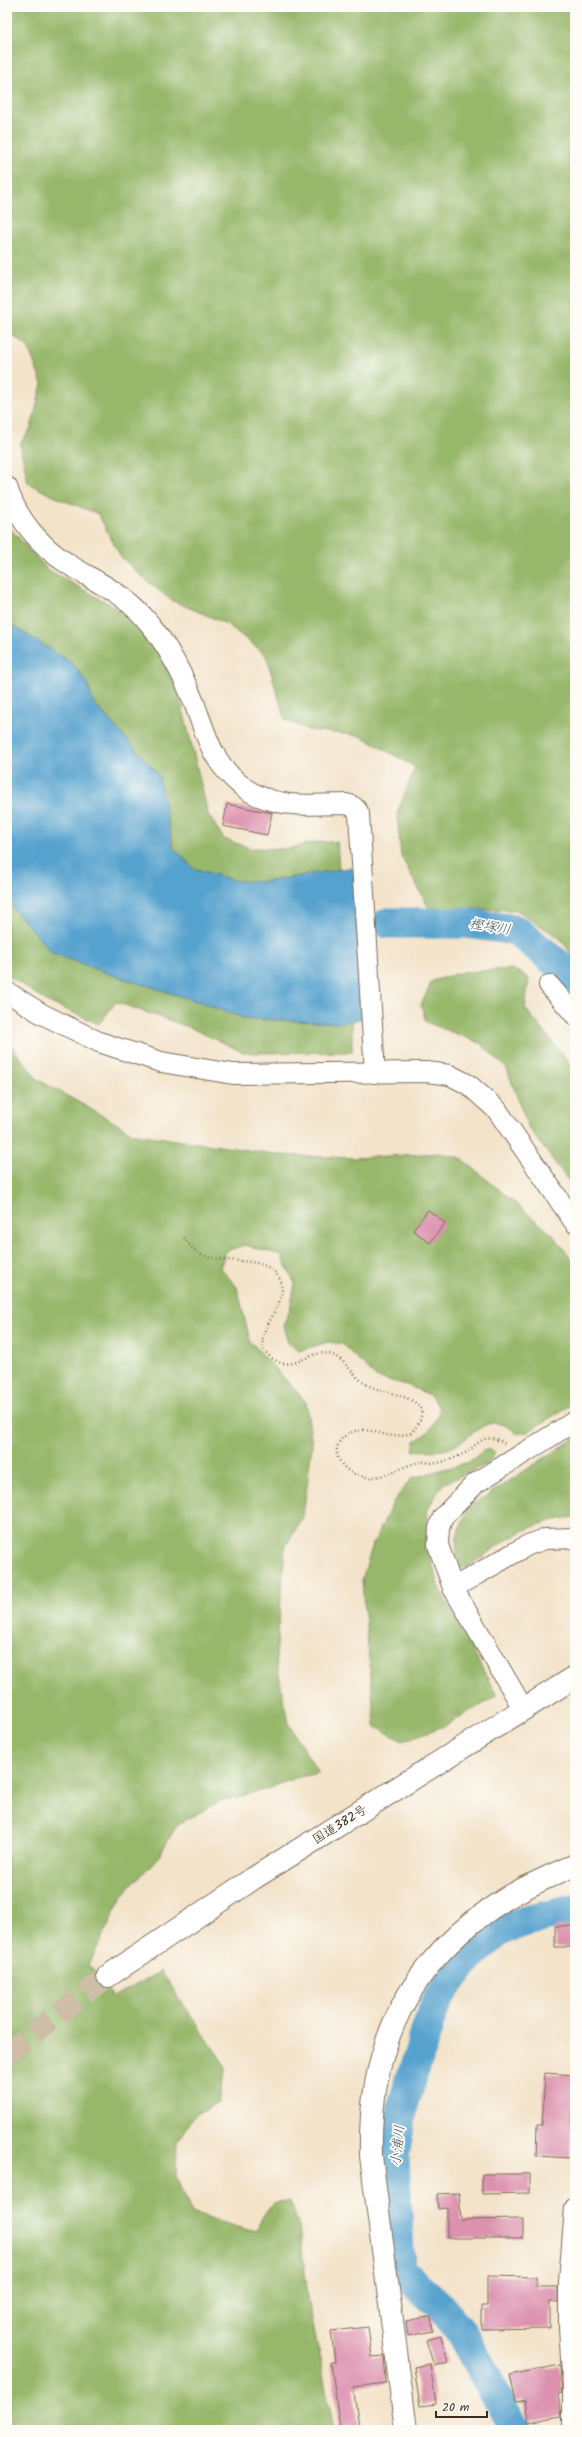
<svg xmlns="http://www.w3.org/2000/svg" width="582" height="2437" viewBox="0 0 582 2437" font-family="Kalam,'Klee One',sans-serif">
<rect width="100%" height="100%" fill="#fdfcf7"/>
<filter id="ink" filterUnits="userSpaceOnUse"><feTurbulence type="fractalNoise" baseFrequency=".025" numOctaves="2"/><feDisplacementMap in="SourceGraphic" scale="8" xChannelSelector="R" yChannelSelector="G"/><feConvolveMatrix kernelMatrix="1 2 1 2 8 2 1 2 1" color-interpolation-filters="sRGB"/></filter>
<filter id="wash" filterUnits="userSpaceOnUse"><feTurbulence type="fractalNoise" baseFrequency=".012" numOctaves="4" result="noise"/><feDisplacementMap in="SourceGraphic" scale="16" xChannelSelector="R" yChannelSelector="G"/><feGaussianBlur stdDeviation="0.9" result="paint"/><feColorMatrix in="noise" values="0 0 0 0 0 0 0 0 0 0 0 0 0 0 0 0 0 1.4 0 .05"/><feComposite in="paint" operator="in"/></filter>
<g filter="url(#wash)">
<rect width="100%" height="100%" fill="#f3e3c9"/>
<g fill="#97b76b" stroke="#697044">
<polygon points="7,7 575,7 575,960 561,939 517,910 429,908 401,856 397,814 415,767 361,736 308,730 285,719 266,655 227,624 171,600 146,580 121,557 98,514 53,496 28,483 20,444 31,428 42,384 28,346 7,332"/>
<polygon points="7,525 47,569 118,609 150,637 172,677 182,705 208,814 224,839 250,848 285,849 319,842 337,842 339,870 263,882 237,881 193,868 173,847 158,774 93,702 87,683 73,664 7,622"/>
<polygon points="7,901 52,953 110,974 200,1002 243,1018 335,1023 352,1020 352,1052 245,1053 189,1027 116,1002 99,1024 46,1001 7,974"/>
<polygon points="512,969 529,978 525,1008 575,1070 575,1189 528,1127 507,1069 480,1043 426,1022 421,1005 432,981 463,972"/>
<path d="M7,1040l30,39 98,55 147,21 72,3 86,-5 21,5 91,76 23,29v139l-47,30 -11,2c-30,-29 -44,7 -70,15 -10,3 -23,1 -34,2l2,-10c15,-8 20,-17 25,-33l-10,-13 -23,-10 -31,-8 -34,-33 -14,-2 -29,9 -11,-8 -5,-17 7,-17 5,-25 -14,-29 -36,-10 -19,6 -6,17 17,19 13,54 56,61 6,43 -9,72 -18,30 -9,111 12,65 30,50 -23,5 -28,11 -49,13 -41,23 -18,31 -37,40 -33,69 24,32 48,-26 65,96 -8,35 -22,12 -19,28 -1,35 15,36 64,19c10,-18 11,-31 35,-31l9,26 10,77 25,126h-327z"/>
<path d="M575,1438v79c-44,4 -73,24 -107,51l-9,-1c-6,-26 -2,-38 12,-61z"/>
<polygon points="491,1449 495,1454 487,1464 443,1484 428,1508 427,1543 438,1586 497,1696 444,1726 402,1741 375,1726 362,1580 373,1544 394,1501 412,1478 469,1462 483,1451"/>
</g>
<polygon fill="#56a2ce" stroke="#486676" points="7,622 73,664 87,683 93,702 158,774 173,847 193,868 237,881 263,882 354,867 362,1019 335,1023 243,1018 200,1002 110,974 52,953 7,901"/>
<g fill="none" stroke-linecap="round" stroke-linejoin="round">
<g stroke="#56a2ce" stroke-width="31">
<polyline points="388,923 465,923 516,930 575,978"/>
<polyline points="515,2430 461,2331 437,2303 400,2270 394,2156 403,2105 432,2013 440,1995 466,1961 498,1932 525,1921 575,1910"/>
</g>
</g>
<g id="blocks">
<g fill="#dc92af">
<polygon points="227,804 272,813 267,835 223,826"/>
<polygon points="428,1210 445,1223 430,1243 413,1230"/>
<rect x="555" y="1926" width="20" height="21"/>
<polygon points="545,2073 575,2075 570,2158 536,2156 537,2125 542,2125"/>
<polygon points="482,2174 530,2174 530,2193 482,2194"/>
<polygon points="459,2193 461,2220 523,2219 523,2238 447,2238 447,2208 438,2209 437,2194"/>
<polygon points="487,2276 536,2277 536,2287 558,2287 558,2302 550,2302 550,2328 481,2329 481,2306 487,2306"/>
<polygon points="431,2316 433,2331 408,2336 406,2321"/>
<polygon points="368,2327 372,2357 384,2356 386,2383 353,2387 359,2426 340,2429 331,2362 335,2362 331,2331"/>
<polygon points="441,2336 448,2362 434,2366 426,2340"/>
<polygon points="430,2364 436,2404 420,2406 414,2367"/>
<polygon points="560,2365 562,2393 558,2394 562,2416 528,2422 525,2400 516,2402 510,2375"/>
</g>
</g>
</g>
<g filter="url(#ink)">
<use href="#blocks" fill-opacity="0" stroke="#7b6b5a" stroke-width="1"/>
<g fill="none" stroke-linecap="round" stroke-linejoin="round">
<polyline stroke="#cebea7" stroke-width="22" stroke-dasharray="22 11" stroke-linecap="butt" points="7,2053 108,1976"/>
<g stroke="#7b6b5a" stroke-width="22">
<g id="street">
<path d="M7,487c10,32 33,59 61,77 25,16 53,28 74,51 21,23 39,56 51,85 14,36 18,62 50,87 29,22 69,18 102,17 8,1 11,4 14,10l16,259"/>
<polyline points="549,985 575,1015"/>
<polyline points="7,992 42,1014 99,1042 161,1062 233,1074 427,1072 450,1075 469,1085 497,1110 575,1223"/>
<polyline points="453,1588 528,1545 545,1539 575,1538"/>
<polyline points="524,1710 453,1588 438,1545 439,1528 443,1517 476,1483 575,1421"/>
<polyline points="573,2430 573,2390 569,2327 569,2281 575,2208"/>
</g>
</g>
<g stroke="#7b6b5a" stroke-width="24">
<path id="secondary" d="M406,2430l-35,-274c-3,-113 39,-198 136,-258 21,-13 45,-23 68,-33"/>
</g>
<g stroke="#7b6b5a" stroke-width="24">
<polyline id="highway" points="108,1976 254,1878 575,1677"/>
</g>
<path stroke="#7b6b5a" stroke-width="2.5" stroke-dasharray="1 3" stroke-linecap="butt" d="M184,1238c4,5 9,12 15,15 19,12 57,3 73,17 35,29 -37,67 3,90 20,12 34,-11 54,-6 15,3 23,21 35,29 18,13 82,11 47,50 -8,2 -16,4 -24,2 -10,-2 -21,-7 -32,-4 -34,11 -16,48 18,46 16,-1 30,-11 46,-15 5,-1 10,1 15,1 9,0 21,-5 29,-9 8,-3 13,-12 22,-15 7,-2 15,1 20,5"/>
<use href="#street" stroke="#fff" stroke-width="20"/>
<use href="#secondary" stroke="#fff" stroke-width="22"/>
<use href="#highway" stroke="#fff" stroke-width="22"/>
</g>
</g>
<g text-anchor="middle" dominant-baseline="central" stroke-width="3.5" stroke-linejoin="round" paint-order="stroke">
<g font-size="13" fill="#3b2a1e" stroke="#fdfcf7">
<text transform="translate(340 1825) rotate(-32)">国道382号</text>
</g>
<g font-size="14" font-style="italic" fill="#465a64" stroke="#fdfcf7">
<text transform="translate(490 927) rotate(9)">樫塚川</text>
<text transform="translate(398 2146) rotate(-84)">小浦川</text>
</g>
</g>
<rect width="582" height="2437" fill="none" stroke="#fdfcf7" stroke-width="24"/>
<path d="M436 2411v6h51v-6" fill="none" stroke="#3b2a1e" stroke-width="2"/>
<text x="442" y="2411" font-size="12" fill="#3b2a1e" stroke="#fdfcf7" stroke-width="3" paint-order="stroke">20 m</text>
</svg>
